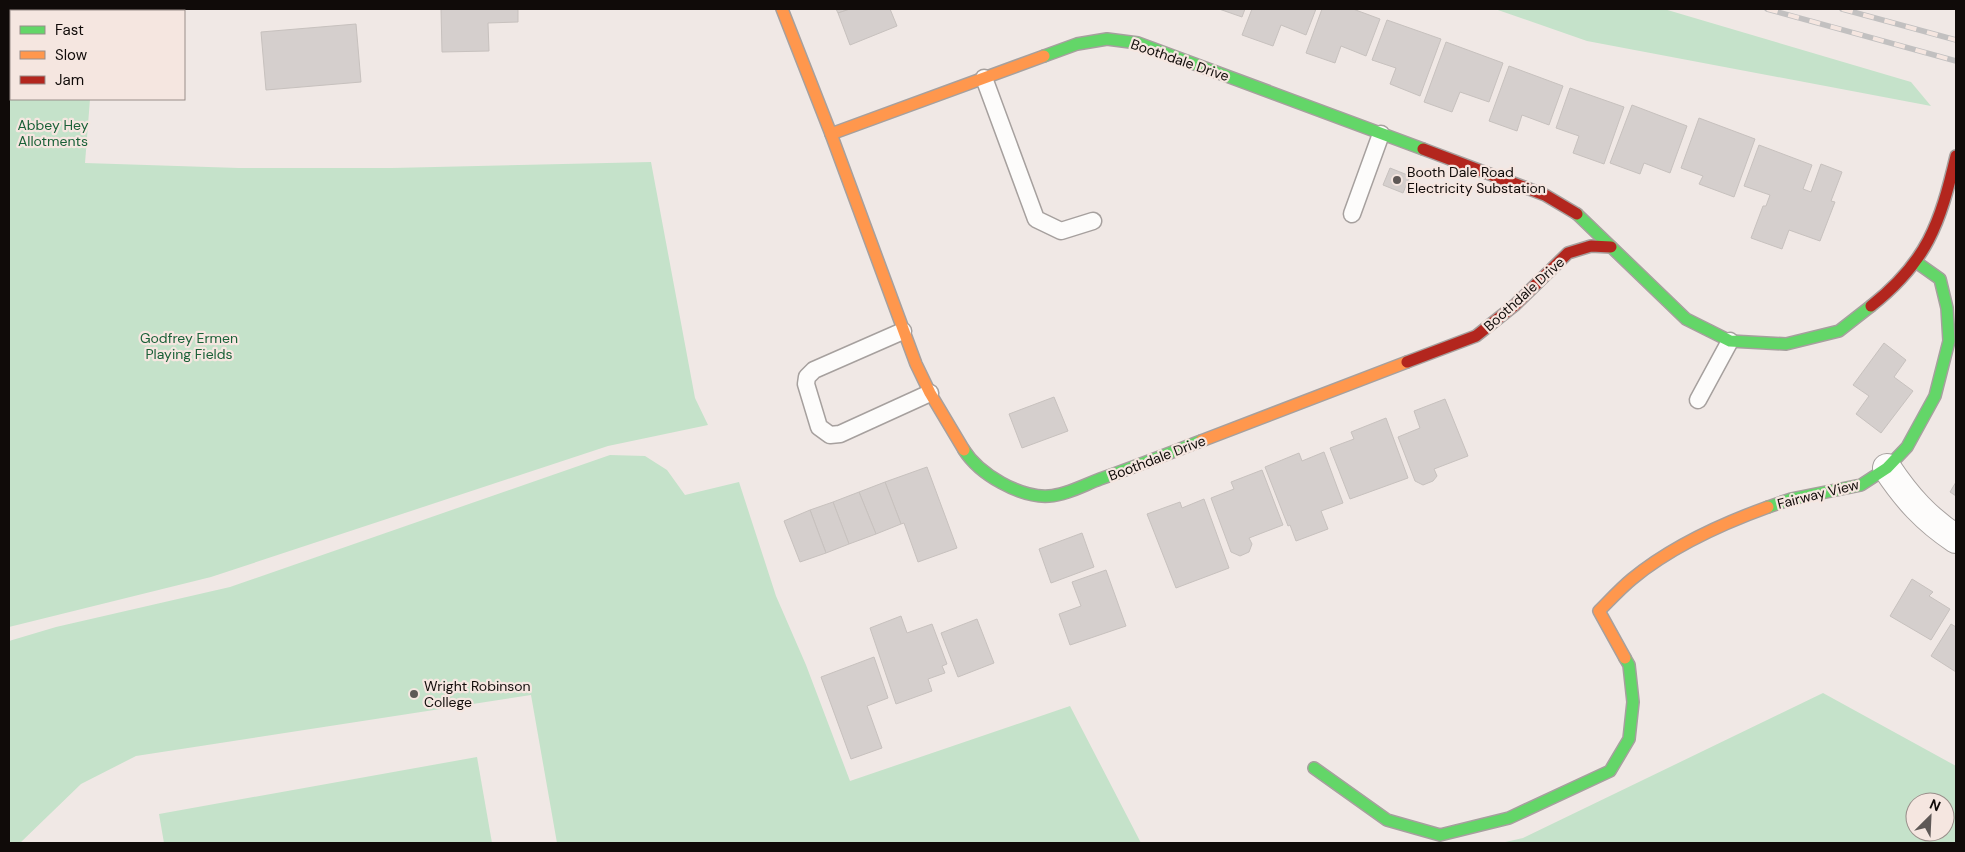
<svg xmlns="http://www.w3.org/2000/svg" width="1965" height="852" viewBox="0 0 1965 852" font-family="'DM Sans',sans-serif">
<rect width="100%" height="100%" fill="#f0e8e5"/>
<g fill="#c5e2ca" fill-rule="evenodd">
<polygon points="9,9 98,9 98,11 11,11 11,99 90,99 85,163 239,168 392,168 651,162 695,398 708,425 608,446 211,577 9,627"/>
<polygon points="1495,9 1664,9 1911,82 1931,106 1587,41"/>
<polygon points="610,455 645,456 667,470 685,495 739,482 776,596 806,665 850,781 1070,706 1141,843 557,843 531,695 136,756 81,784 20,843 9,843 9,641 56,627 230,587"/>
<path d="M1823,693l133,73v77h-455l22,-5zM1915,802h30v30h-30z"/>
<polygon points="477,757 492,843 164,843 159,814"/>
</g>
<g fill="#d5cfcd" stroke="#c7c1be">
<polygon points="441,9 518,9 518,22 488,23 489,51 442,52"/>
<polygon points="836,9 850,9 838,13"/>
<polygon points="850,9 890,9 897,26 850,45 838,13"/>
<polygon points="1219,9 1245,9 1242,17"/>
<polygon points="1252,9 1316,9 1306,35 1281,25 1273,46 1242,35"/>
<polygon points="1322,9 1353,9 1380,19 1366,56 1341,46 1335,63 1306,53"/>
<polygon points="1387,20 1441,39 1420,96 1390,84 1396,68 1372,60"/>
<polygon points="356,24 361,82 266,90 261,32"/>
<polygon points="1446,42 1503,63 1489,102 1460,92 1452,112 1424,102"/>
<polygon points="1509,66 1563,86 1549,125 1522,115 1517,131 1489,121"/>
<polygon points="1570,88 1624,107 1604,164 1573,153 1579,136 1556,128"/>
<polygon points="1632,105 1687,126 1670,173 1644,163 1640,174 1610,163"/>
<polygon points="1699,118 1755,139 1734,197 1699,184 1703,176 1681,168"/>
<polygon points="1759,145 1812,165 1803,189 1811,192 1821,164 1842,172 1831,201 1835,202 1820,241 1789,230 1782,249 1751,238 1763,206 1766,206 1770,195 1744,186"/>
<polygon points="1390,168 1410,176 1403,193 1383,185"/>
<polygon points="1884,343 1906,360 1894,377 1913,391 1881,433 1856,414 1869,396 1853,385"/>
<polygon points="1054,397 1068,431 1022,448 1009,414"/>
<polygon points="1445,399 1468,456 1434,469 1437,476 1433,481 1423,485 1415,481 1398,437 1420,428 1414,411"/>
<polygon points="1386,418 1408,478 1350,499 1330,448 1354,439 1351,432"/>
<polygon points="1324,452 1343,503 1321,511 1328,529 1296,541 1290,525 1288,526 1265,467 1299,453 1302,461"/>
<polygon points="927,467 957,548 918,562 904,523 901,524 885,482"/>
<polygon points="1262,470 1283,525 1249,538 1252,544 1249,552 1240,556 1231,552 1211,498 1234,489 1231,482"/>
<polygon points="885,482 901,524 876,534 859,492"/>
<polygon points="1956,482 1956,496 1950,492"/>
<polygon points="859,492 876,534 849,544 833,502"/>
<polygon points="1204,499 1229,568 1176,588 1147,514 1180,502 1182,508"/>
<polygon points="833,502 849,544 826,553 810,510"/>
<polygon points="810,510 826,553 800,562 784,521"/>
<polygon points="1082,533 1094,567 1051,583 1039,549"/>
<polygon points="1106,570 1126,626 1070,645 1059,614 1081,606 1072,582"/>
<polygon points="1912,579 1933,592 1929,596 1950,609 1931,640 1890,616"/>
<polygon points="901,616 907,633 932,624 947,664 942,666 945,673 928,679 932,691 896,704 870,628"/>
<polygon points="977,619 994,663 958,677 941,633"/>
<polygon points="1951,624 1956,627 1956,672 1931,656"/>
<polygon points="874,657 888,698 867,706 882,748 851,759 821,677"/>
</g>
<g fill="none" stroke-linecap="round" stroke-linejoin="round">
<g stroke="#a6a09e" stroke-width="19">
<g id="lane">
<polyline points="984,78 1036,219 1061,231 1093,221"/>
<polyline points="1352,214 1381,134"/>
<polyline points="903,331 814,370 807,377 806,384 819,427 830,435 840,434 930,393"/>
<polyline points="1698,400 1730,341"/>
</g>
</g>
<g stroke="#a6a09e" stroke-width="30">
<path id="street" d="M1887,468c20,30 39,51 69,71"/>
</g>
<g stroke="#a6a09e" stroke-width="14">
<g id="fast">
<polyline points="1044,56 1077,44 1107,39 1138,43 1423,149"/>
<polyline points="1577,214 1686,319 1730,341 1786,344 1839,331 1871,306"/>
<path d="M964,450c15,24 56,48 85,46 17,-1 35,-11 51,-17 34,-12 67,-25 101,-38"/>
<polyline points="1768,507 1791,499 1861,485 1887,468 1907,447 1935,396 1949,341 1947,308 1940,279 1916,262"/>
<polyline points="1314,768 1387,820 1440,835 1509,818 1610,771 1629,739 1633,702 1629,665 1625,658"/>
</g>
</g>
<g stroke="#a6a09e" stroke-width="14">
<g id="slow">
<polyline points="782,9 831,134 1044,56"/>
<polyline points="831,134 916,364 930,393 964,450"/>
<polyline points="1201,441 1407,362"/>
<path d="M1625,658l-26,-47c11,-11 22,-23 33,-32 40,-33 89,-55 136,-72"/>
</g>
</g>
<g stroke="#a6a09e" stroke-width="14">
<g id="jam">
<polyline points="1423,149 1545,195 1577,214"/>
<path d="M1871,306c56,-44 69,-82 85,-150"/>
<polyline points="1407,362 1476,336 1515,305 1568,253 1591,246 1611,247"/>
</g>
</g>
<use href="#lane" stroke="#fdfcfb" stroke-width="16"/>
<use href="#street" stroke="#fdfcfb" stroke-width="28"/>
<use href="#fast" stroke="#63d668" stroke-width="11"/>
<use href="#slow" stroke="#ff974d" stroke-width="11"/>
<use href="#jam" stroke="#b3261e" stroke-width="11"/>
<g stroke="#c2c0c0" stroke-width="5.5">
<g id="rail">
<polyline points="1767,9 1956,61"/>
<polyline points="1842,9 1956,40"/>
</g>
</g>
<use href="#rail" stroke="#f5e6e0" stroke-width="4" stroke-dasharray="11" stroke-linecap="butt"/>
</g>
<g fill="#5e5856" stroke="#f5e6e0" stroke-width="2">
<circle cx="1397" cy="180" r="5"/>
<circle cx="414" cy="694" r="5"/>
</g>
<g text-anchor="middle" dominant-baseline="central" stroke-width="4.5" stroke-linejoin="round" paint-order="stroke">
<g font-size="14" fill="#100b09" stroke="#f5e6e0">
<text transform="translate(1180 60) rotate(19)">Boothdale Drive</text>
<text transform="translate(1524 294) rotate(-42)">Boothdale Drive</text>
<text transform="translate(1157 458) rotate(-21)">Boothdale Drive</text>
<text transform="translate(1818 494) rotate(-14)">Fairway View</text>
</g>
<g font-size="14" fill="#196037" stroke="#f5e6e0">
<text x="53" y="125">Abbey Hey<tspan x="53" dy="16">Allotments</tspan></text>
<text x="189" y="338">Godfrey Ermen<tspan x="189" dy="16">Playing Fields</tspan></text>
</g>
<g font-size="14" fill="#100b09" stroke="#f5e6e0" text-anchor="start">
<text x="1407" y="172">Booth Dale Road<tspan x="1407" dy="16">Electricity Substation</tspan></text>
<text x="424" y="686">Wright Robinson<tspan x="424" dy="16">College</tspan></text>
</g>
</g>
<rect width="1965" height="852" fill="none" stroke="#100b09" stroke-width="20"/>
<rect x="10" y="10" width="175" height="90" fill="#f5e6e0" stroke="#998e8a"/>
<rect x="20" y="26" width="25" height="8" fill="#63d668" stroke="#998e8a"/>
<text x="55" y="35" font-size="15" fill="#100b09">Fast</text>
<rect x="20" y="51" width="25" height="8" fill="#ff974d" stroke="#998e8a"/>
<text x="55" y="60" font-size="15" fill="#100b09">Slow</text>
<rect x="20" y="76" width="25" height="8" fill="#b3261e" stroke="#998e8a"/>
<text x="55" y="85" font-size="15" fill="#100b09">Jam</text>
<g transform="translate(1930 817) rotate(24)"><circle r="24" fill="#f5e6e0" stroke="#998e8a"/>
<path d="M0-4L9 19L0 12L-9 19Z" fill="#5e5856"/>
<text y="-8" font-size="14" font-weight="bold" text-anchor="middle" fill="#100b09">N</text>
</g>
</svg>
